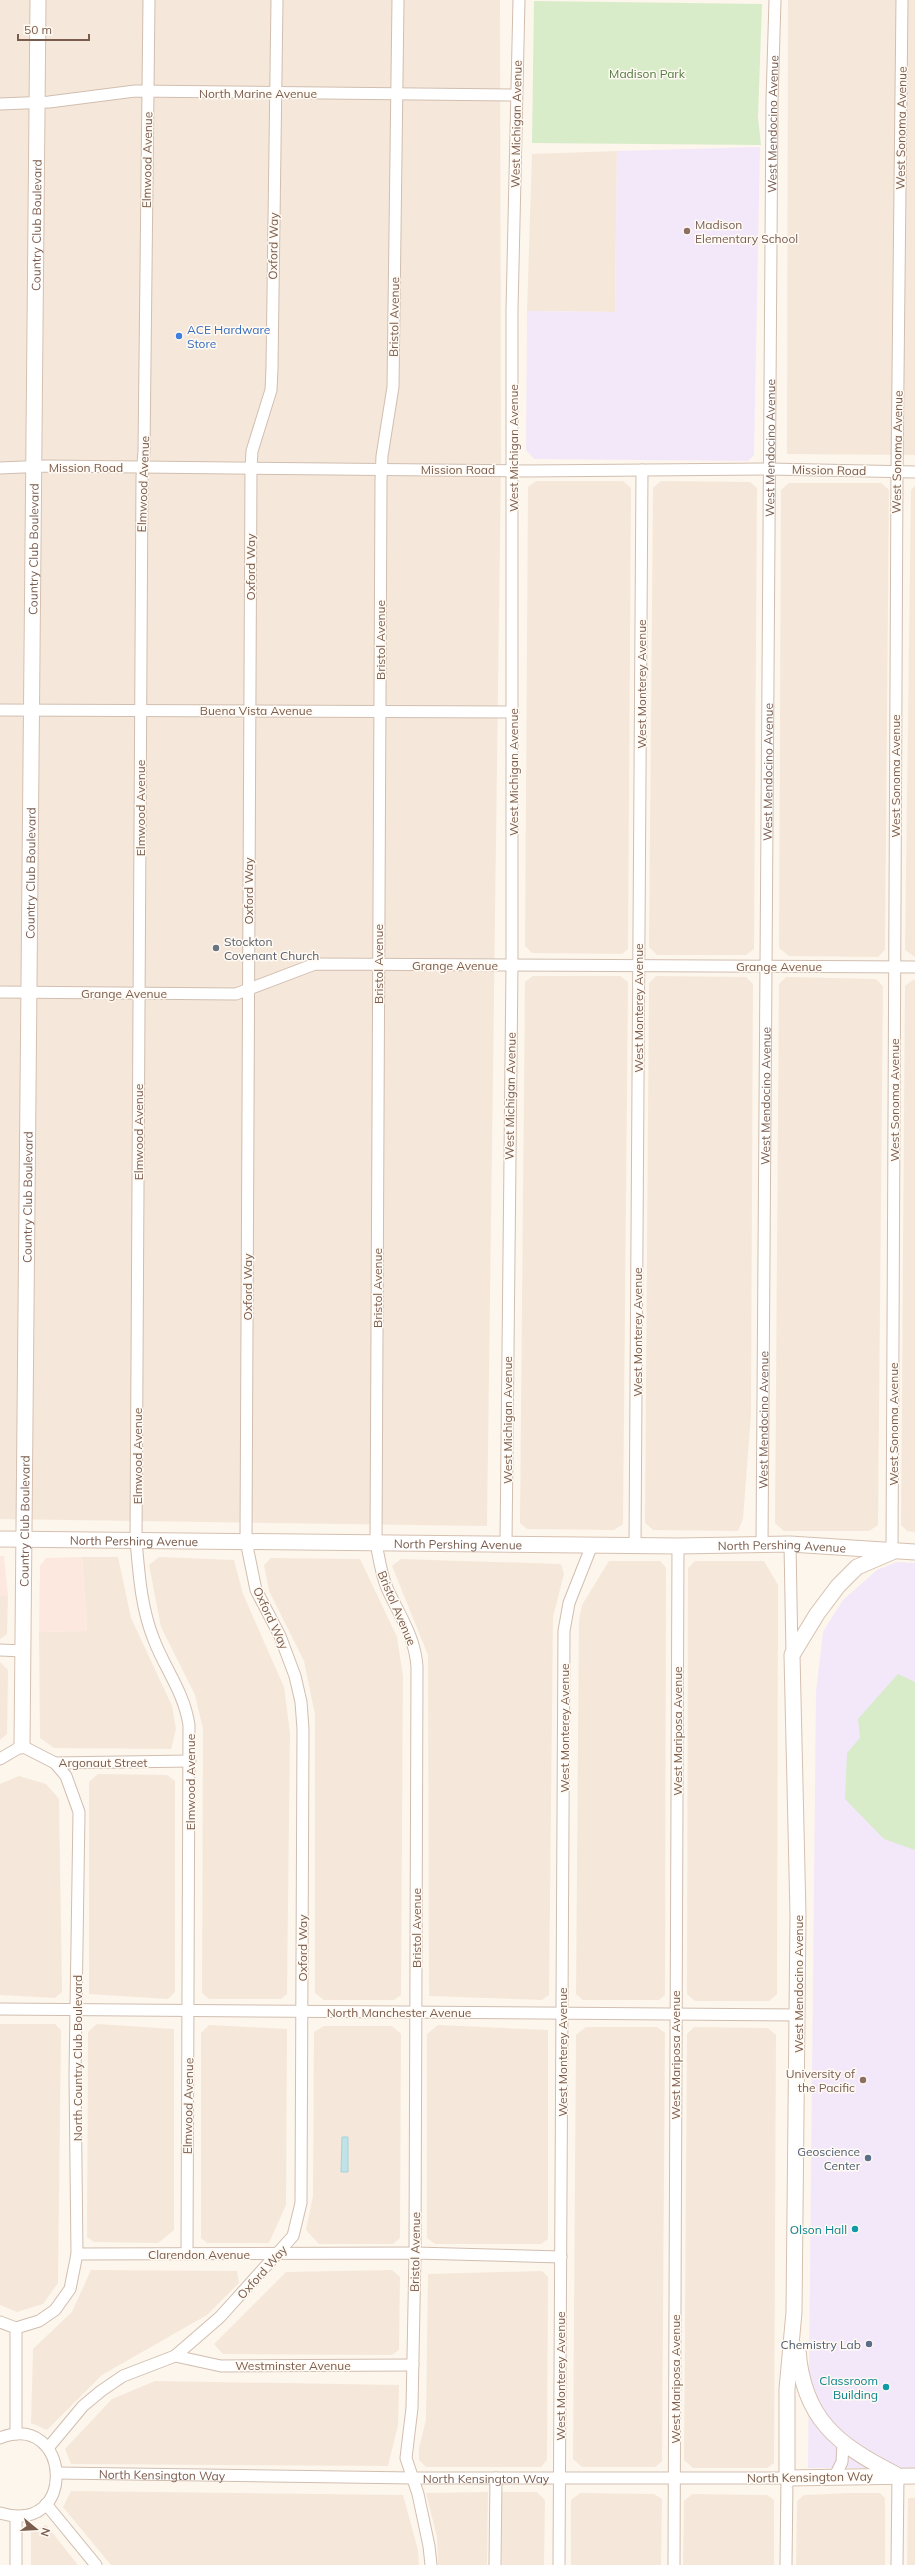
<svg xmlns="http://www.w3.org/2000/svg" width="915" height="2565" viewBox="0 0 915 2565" font-family="Mulish,sans-serif">
<rect width="100%" height="100%" fill="#fdf6ec"/>
<g fill="#f5e8da">
<polygon points="0,0 500,0 501,462 487,1526 0,1519"/>
<polygon points="788,0 915,0 915,455 787,454"/>
<polygon points="617,151 615,312 527,311 532,154"/>
<polygon points="536,481 623,481 631,488 628,949 622,954 532,953 525,946 528,487"/>
<polygon points="661,481 750,482 757,488 754,949 746,955 657,955 649,947 653,488"/>
<polygon points="789,483 881,483 889,490 885,950 878,957 789,956 779,948 781,490"/>
<polygon points="915,486 915,957 905,950 911,490"/>
<polygon points="533,976 620,976 628,982 623,1524 614,1530 527,1529 520,1523 525,982"/>
<polygon points="656,976 746,977 753,984 751,1414 743,1519 738,1531 653,1530 645,1523 649,983"/>
<polygon points="786,977 876,979 883,986 878,1525 869,1531 784,1531 775,1523 779,984"/>
<polygon points="913,980 915,980 915,1532 907,1531 901,1525 905,986"/>
<polygon points="82,1557 118,1557 131,1618 172,1706 176,1729 171,1749 54,1748 40,1738 39,1632 87,1631"/>
<polygon points="159,1557 234,1560 243,1594 284,1687 290,1733 287,1994 281,1999 209,1999 202,1993 203,1729 195,1695 161,1627 149,1565"/>
<polygon points="271,1558 360,1559 397,1637 403,1676 401,1995 394,2000 324,2000 315,1993 315,1715 304,1661 269,1591 264,1565"/>
<polygon points="401,1559 561,1564 564,1574 553,1617 549,1995 542,2000 429,1996 428,1655 392,1566"/>
<polygon points="609,1561 660,1561 666,1568 665,1995 659,2000 583,2000 576,1994 579,1620 582,1605"/>
<polygon points="695,1561 764,1561 778,1585 777,1994 769,2001 695,2001 687,1994 688,1568"/>
<polygon points="0,1596 8,1596 7,1634 0,1639"/>
<polygon points="0,1662 8,1670 7,1734 0,1740"/>
<polygon points="98,1774 167,1775 175,1781 175,1992 168,1999 89,1994 89,1782"/>
<polygon points="19,1776 46,1784 59,1799 62,1992 55,1998 0,1995 0,1784"/>
<polygon points="0,2024 55,2024 61,2030 58,2283 43,2304 17,2312 0,2305"/>
<polygon points="97,2024 174,2029 174,2230 158,2243 94,2242 87,2237 88,2032"/>
<polygon points="209,2025 287,2029 286,2205 269,2243 207,2243 201,2238 201,2033"/>
<polygon points="438,2025 548,2030 548,2239 541,2244 435,2244 427,2238 427,2034"/>
<polygon points="324,2026 392,2026 401,2034 400,2238 393,2244 319,2244 306,2230 313,2196 314,2032"/>
<polygon points="586,2027 657,2027 665,2033 662,2461 655,2467 582,2467 573,2459 576,2035"/>
<polygon points="694,2027 768,2028 776,2035 774,2463 767,2468 693,2468 684,2460 687,2034"/>
<polygon points="91,2270 237,2271 239,2283 207,2315 102,2375 47,2430 31,2423 33,2349 72,2312"/>
<polygon points="392,2270 400,2277 399,2350 392,2355 223,2354 214,2344 286,2272"/>
<polygon points="542,2271 548,2277 547,2460 541,2467 426,2467 419,2460 419,2448 426,2420 428,2274"/>
<polygon points="155,2381 399,2385 398,2425 388,2466 71,2464 65,2449 112,2399"/>
<polygon points="71,2491 403,2495 418,2550 419,2565 111,2565 63,2507"/>
<polygon points="488,2492 487,2565 438,2565 437,2537 426,2493"/>
<polygon points="502,2492 537,2492 545,2500 544,2565 502,2565"/>
<polygon points="580,2493 654,2494 662,2499 661,2565 571,2565 571,2500"/>
<polygon points="849,2493 880,2493 885,2498 885,2565 796,2565 797,2501 804,2495"/>
<polygon points="692,2494 767,2495 774,2500 774,2565 683,2565 684,2501"/>
<polygon points="908,2498 915,2498 915,2565 907,2565"/>
<polygon points="46,2525 78,2565 79,2565 31,2565 31,2532"/>
</g>
<g fill="#fde8e0">
<polygon points="0,1556 4,1556 8,1596 0,1596"/>
<polygon points="82,1557 87,1631 39,1632 40,1566 46,1558"/>
</g>
<g fill="#f3e8fa">
<polygon points="760,147 754,455 748,461 534,459 526,450 527,311 615,312 617,151"/>
<polygon points="897,1562 915,1563 915,2468 808,2468 816,1692 823,1632 843,1600 877,1570"/>
</g>
<g fill="#d8ecc9">
<polygon points="534,1 762,4 758,117 761,145 532,143"/>
<polygon points="898,1674 915,1682 915,1850 884,1839 845,1799 847,1753 860,1738 858,1719"/>
</g>
<polygon fill="#bfe3e8" stroke="#a5d3da" points="342,2137 348,2137 348,2172 341,2172"/>
<g fill="none" stroke-linecap="round" stroke-linejoin="round">
<g stroke="#d1beb0" stroke-width="13">
<g id="street">
<path d="M149,0l-5,451 -2,26 -6,1063c3,34 5,68 18,100 11,29 30,52 35,85l-2,529"/>
<path d="M398,0l-5,387 -11,69 -1,24 -5,1063c3,15 5,31 11,45 12,27 28,48 30,79l-2,586 -3,155 -6,50 12,36 11,52 2,19"/>
<polyline points="0,104 49,102 135,91 516,95"/>
<polyline points="0,468 47,466 528,471 770,469 915,472"/>
<polyline points="0,710 513,712"/>
<polyline points="0,992 236,994 315,964 915,967"/>
<polyline points="506,1544 512,965 512,310 519,0"/>
<path id="s1" d="M762,1544l10,-1444 3,-100"/>
<polyline points="790,1544 792,1655"/>
<polyline points="635,1545 642,470"/>
<polyline points="892,1552 897,471 902,0"/>
<polyline points="0,1650 23,1651"/>
<polyline points="0,1759 22,1746 55,1763 190,1761"/>
<polyline points="0,2009 798,2015"/>
<polyline points="77,2254 415,2253 561,2257"/>
<polyline points="0,2322 16,2328 16,2434"/>
<polyline points="16,2328 39,2321 55,2310 70,2289 77,2254 75,2076 79,1812 66,1776 55,1763"/>
<polyline points="175,2356 221,2366 413,2365"/>
<path d="M0,2438c71,-28 79,99 0,75"/>
<polyline points="48,2448 83,2406 101,2391 123,2376 175,2356 220,2317 293,2236 301,2203 303,1729 301,1702 295,1676 280,1636 256,1590 246,1541 251,468 252,451 271,390 272,368 277,0"/>
<path id="s2" d="M57,2473l356,5h374l-1,87"/>
<polyline points="835,2476 842,2462 843,2444"/>
<polyline points="46,2504 96,2565"/>
<polyline points="16,2565 16,2517"/>
<polyline points="495,2565 496,2478"/>
<polyline points="559,2565 564,1631 569,1603 592,1545"/>
<polyline points="674,2565 678,1546"/>
<polyline points="897,2565 898,2476"/>
</g>
</g>
<g stroke="#d6c0b0" stroke-width="17">
<g id="secondary">
<path id="s3" d="M0,1539l678,7 112,-2 125,8"/>
<polyline points="892,1552 857,1567 838,1586 817,1614 792,1655 798,1915 794,2312 787,2389 787,2478 915,2476"/>
<path id="s4" d="M22,1746l16,-1746"/>
<path d="M798,2350c5,69 40,95 97,124"/>
</g>
</g>
<use href="#street" stroke="#fff" stroke-width="11"/>
<use href="#secondary" stroke="#fff" stroke-width="15"/>
</g>
<g fill="#8d6e63" stroke="#fffaf3" stroke-width="1.5">
<circle cx="687" cy="231" r="4"/>
<circle cx="863" cy="2080" r="4"/>
</g>
<circle fill="#3f7fe0" stroke="#fffaf3" stroke-width="1.5" cx="179" cy="336" r="4"/>
<circle fill="#6b7280" stroke="#fffaf3" stroke-width="1.5" cx="216" cy="948" r="4"/>
<g fill="#5c6f8a" stroke="#fffaf3" stroke-width="1.5">
<circle cx="868" cy="2158" r="4"/>
<circle cx="869" cy="2344" r="4"/>
</g>
<g fill="#0f9aa8" stroke="#fffaf3" stroke-width="1.5">
<circle cx="855" cy="2229" r="4"/>
<circle cx="886" cy="2387" r="4"/>
</g>
<g text-anchor="middle" dominant-baseline="central" stroke-width="3" stroke-linejoin="round" paint-order="stroke">
<g font-size="12" fill="#537a41" stroke="#fffaf3">
<text x="647" y="73">Madison Park</text>
</g>
<g font-size="12" fill="#7a5c4d" stroke="#fffaf3">
<text x="258" y="93">North Marine Avenue</text>
<text transform="translate(516 124) rotate(-89)">West Michigan Avenue</text>
<text stroke="none"><textPath href="#s1" startOffset="1420">West Mendocino Avenue</textPath></text>
<text transform="translate(901 128) rotate(-89)">West Sonoma Avenue</text>
<text transform="translate(147 160) rotate(-89)">Elmwood Avenue</text>
<text stroke="none"><textPath href="#s4" startOffset="1521">Country Club Boulevard</textPath></text>
<text transform="translate(273 246) rotate(-89)">Oxford Way</text>
<text transform="translate(394 317) rotate(-89)">Bristol Avenue</text>
<text transform="translate(513 448) rotate(-90)">West Michigan Avenue</text>
<text stroke="none"><textPath href="#s1" startOffset="1096">West Mendocino Avenue</textPath></text>
<text transform="translate(897 452) rotate(-89)">West Sonoma Avenue</text>
<text x="86" y="467">Mission Road</text>
<text x="458" y="469">Mission Road</text>
<text transform="translate(829 470) rotate(1)">Mission Road</text>
<text transform="translate(143 484) rotate(-88)">Elmwood Avenue</text>
<text stroke="none"><textPath href="#s4" startOffset="1197">Country Club Boulevard</textPath></text>
<text transform="translate(250 567) rotate(-90)">Oxford Way</text>
<text transform="translate(380 640) rotate(-90)">Bristol Avenue</text>
<text transform="translate(641 684) rotate(-90)">West Monterey Avenue</text>
<text x="256" y="710">Buena Vista Avenue</text>
<text transform="translate(513 772) rotate(-90)">West Michigan Avenue</text>
<text stroke="none"><textPath href="#s1" startOffset="772">West Mendocino Avenue</textPath></text>
<text transform="translate(895 776) rotate(-90)">West Sonoma Avenue</text>
<text transform="translate(140 808) rotate(-90)">Elmwood Avenue</text>
<text stroke="none"><textPath href="#s4" startOffset="873">Country Club Boulevard</textPath></text>
<text transform="translate(248 891) rotate(-90)">Oxford Way</text>
<text transform="translate(378 964) rotate(-90)">Bristol Avenue</text>
<text x="455" y="965">Grange Avenue</text>
<text x="779" y="966">Grange Avenue</text>
<text x="124" y="993">Grange Avenue</text>
<text transform="translate(638 1008) rotate(-90)">West Monterey Avenue</text>
<text transform="translate(510 1096) rotate(-89)">West Michigan Avenue</text>
<text stroke="none"><textPath href="#s1" startOffset="448">West Mendocino Avenue</textPath></text>
<text transform="translate(894 1100) rotate(-90)">West Sonoma Avenue</text>
<text transform="translate(138 1132) rotate(-90)">Elmwood Avenue</text>
<text stroke="none"><textPath href="#s4" startOffset="549">Country Club Boulevard</textPath></text>
<text transform="translate(247 1287) rotate(-90)">Oxford Way</text>
<text transform="translate(377 1288) rotate(-90)">Bristol Avenue</text>
<text transform="translate(637 1332) rotate(-90)">West Monterey Avenue</text>
<text transform="translate(507 1420) rotate(-90)">West Michigan Avenue</text>
<text stroke="none"><textPath href="#s1" startOffset="124">West Mendocino Avenue</textPath></text>
<text transform="translate(893 1424) rotate(-90)">West Sonoma Avenue</text>
<text transform="translate(137 1456) rotate(-90)">Elmwood Avenue</text>
<text stroke="none"><textPath href="#s4" startOffset="225">Country Club Boulevard</textPath></text>
<text stroke="none"><textPath href="#s3" startOffset="134">North Pershing Avenue</textPath></text>
<text stroke="none"><textPath href="#s3" startOffset="458">North Pershing Avenue</textPath></text>
<text stroke="none"><textPath href="#s3" startOffset="782">North Pershing Avenue</textPath></text>
<text transform="translate(397 1608) rotate(67)">Bristol Avenue</text>
<text transform="translate(271 1618) rotate(65)">Oxford Way</text>
<text transform="translate(564 1728) rotate(-90)">West Monterey Avenue</text>
<text transform="translate(677 1731) rotate(-90)">West Mariposa Avenue</text>
<text x="103" y="1762">Argonaut Street</text>
<text transform="translate(190 1782) rotate(-90)">Elmwood Avenue</text>
<text transform="translate(416 1928) rotate(-90)">Bristol Avenue</text>
<text transform="translate(302 1948) rotate(-90)">Oxford Way</text>
<text transform="translate(798 1984) rotate(-90)">West Mendocino Avenue</text>
<text x="399" y="2012">North Manchester Avenue</text>
<text transform="translate(562 2052) rotate(-90)">West Monterey Avenue</text>
<text transform="translate(675 2055) rotate(-90)">West Mariposa Avenue</text>
<text transform="translate(77 2058) rotate(-90)">North Country Club Boulevard</text>
<text transform="translate(188 2106) rotate(-89)">Elmwood Avenue</text>
<text transform="translate(415 2252) rotate(-89)">Bristol Avenue</text>
<text x="199" y="2254">Clarendon Avenue</text>
<text transform="translate(262 2272) rotate(-48)">Oxford Way</text>
<text x="293" y="2365">Westminster Avenue</text>
<text transform="translate(560 2376) rotate(-90)">West Monterey Avenue</text>
<text transform="translate(675 2379) rotate(-90)">West Mariposa Avenue</text>
<text stroke="none"><textPath href="#s2" startOffset="105">North Kensington Way</textPath></text>
<text transform="translate(810 2477) rotate(-1)">North Kensington Way</text>
<text stroke="none"><textPath href="#s2" startOffset="429">North Kensington Way</textPath></text>
</g>
<g font-size="12" fill="#785e54" stroke="#fffaf3" text-anchor="start">
<text x="695" y="224">Madison<tspan x="695" dy="14">Elementary School</tspan></text>
<text x="855" y="2073" text-anchor="end">University of<tspan x="855" dy="14">the Pacific</tspan></text>
</g>
<g font-size="12" fill="#366cbe" stroke="#fffaf3" text-anchor="start">
<text x="187" y="329">ACE Hardware<tspan x="187" dy="14">Store</tspan></text>
</g>
<g font-size="12" fill="#5b616d" stroke="#fffaf3" text-anchor="start">
<text x="224" y="941">Stockton<tspan x="224" dy="14">Covenant Church</tspan></text>
</g>
<g font-size="12" fill="#4e5e75" stroke="#fffaf3" text-anchor="end">
<text x="860" y="2151">Geoscience<tspan x="860" dy="14">Center</tspan></text>
<text x="861" y="2344">Chemistry Lab</text>
</g>
<g font-size="12" fill="#0d838f" stroke="#fffaf3" text-anchor="end">
<text x="847" y="2229">Olson Hall</text>
<text x="878" y="2380">Classroom<tspan x="878" dy="14">Building</tspan></text>
</g>
</g>
<g transform="translate(36 2529) rotate(108)" stroke="#fffaf3" stroke-width="3" paint-order="stroke">
<path d="M0-3L7 15L0 10L-7 15Z" fill="#7a5c4d"/>
<text y="-6" font-size="11" font-weight="bold" text-anchor="middle" fill="#7a5c4d">N</text>
</g>
<path d="M18 34v6h71v-6" fill="none" stroke="#7a5c4d" stroke-width="2"/>
<text x="24" y="34" font-size="12" fill="#7a5c4d" stroke="#fffaf3" stroke-width="3" paint-order="stroke">50 m</text>
</svg>
